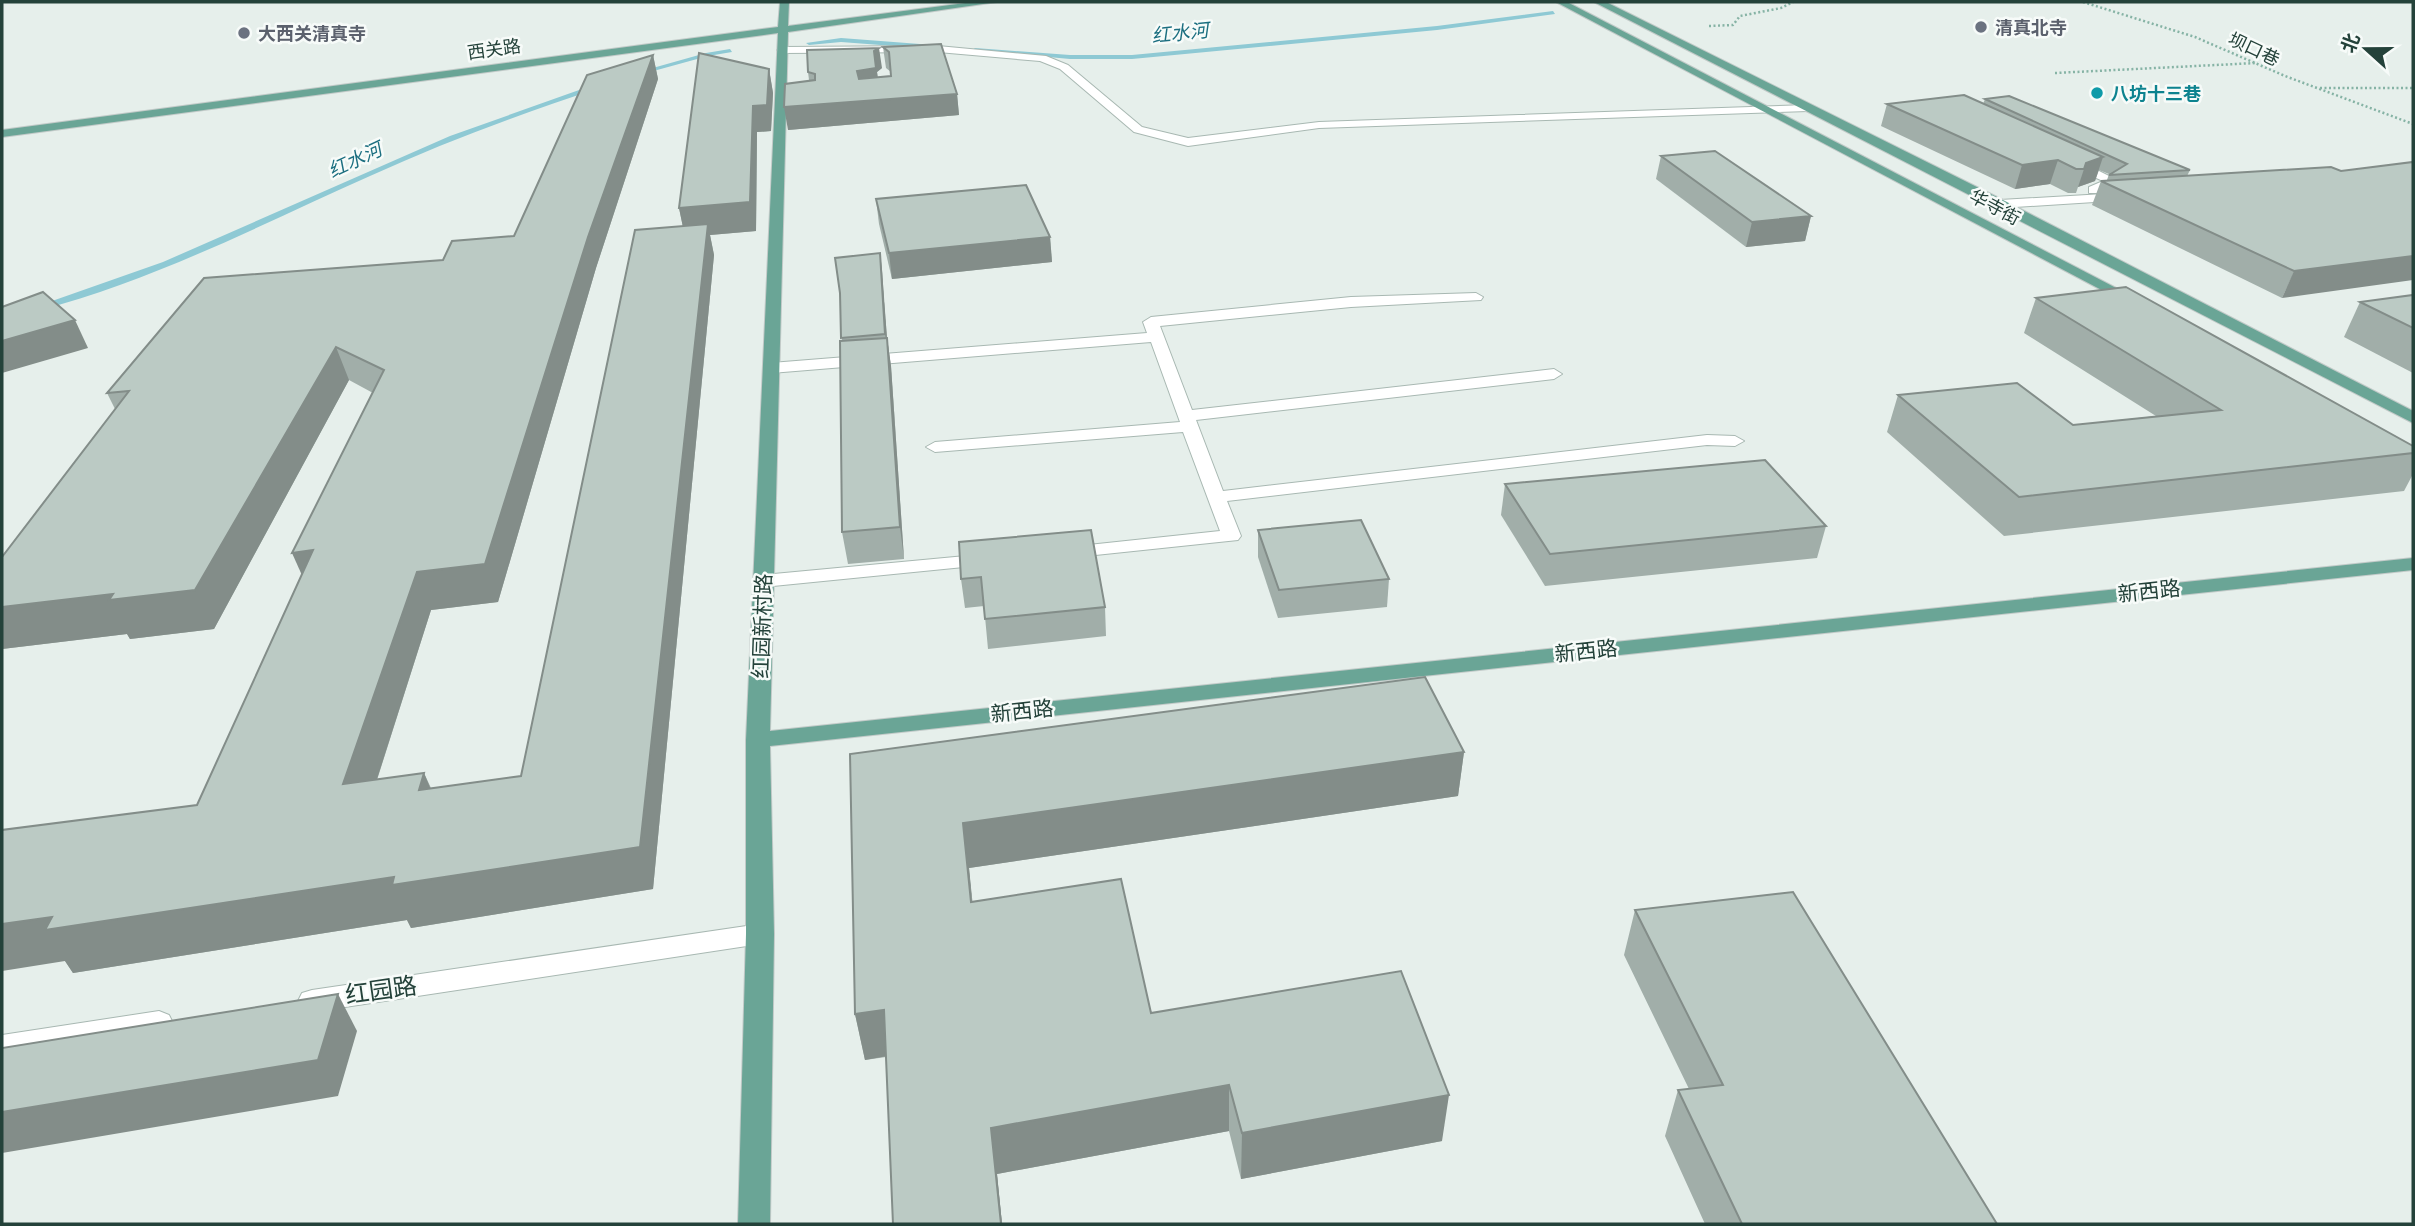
<svg xmlns="http://www.w3.org/2000/svg" width="2415" height="1226" viewBox="0 0 2415 1226" font-family="'Space Grotesk','Noto Sans SC',sans-serif">
<rect width="100%" height="100%" fill="#e6efeb"/>
<g fill="none" stroke-linecap="round" stroke-linejoin="round">
<g fill="#8ec9d4" fill-rule="evenodd">
<polygon points="1553,11 1555,14 1437,30 1132,59 1070,59 972,50 975,48 1070,55 1132,55 1437,26"/>
<polygon points="841,38 933,45 936,47 933,49 841,42 809,45 806,43"/>
<polygon points="730,49 732,52 708,56 639,75 635,73 706,53"/>
<path d="M596,84l4,2 -1,2c-78,26 -154,54 -229,88 -108,48 -215,104 -330,134l-5,-3 128,-45 287,-126z"/>
</g>
<g stroke="#a8b8b2" stroke-width="2">
<g id="minor">
<polygon points="938,46 1046,56 1068,65 1142,127 1188,138 1319,122 1808,105 1814,108 1808,111 1319,128 1188,146 1134,132 1060,69 1040,61 938,52 782,53 777,50 782,47"/>
<polygon points="2067,159 2075,159 2119,181 2099,193 2089,193 2089,187 2103,181 2067,165"/>
<polygon points="2121,193 2126,194 2126,200 2000,208 1993,204 2000,200"/>
<polygon points="1476,293 1483,297 1481,300 1351,307 1160,326 1192,410 1554,369 1562,374 1554,379 1196,420 1223,491 1707,435 1735,436 1744,441 1735,446 1707,445 1227,501 1241,536 1238,540 1067,558 1060,556 1057,552 1060,548 1220,531 1183,432 935,452 926,447 935,442 1180,422 1151,342 771,373 763,368 771,363 1147,333 1143,322 1151,317 1351,297"/>
<polygon points="987,554 994,556 997,560 994,564 763,587 753,581 763,575"/>
<polygon points="760,924 770,927 774,934 770,941 760,944 312,1012 302,1009 298,1001 302,993 312,990"/>
<polygon points="159,1011 169,1015 173,1023 169,1031 2,1059 2,1035"/>
</g>
</g>
<g stroke="#c2cac8" stroke-width="2">
<g id="major">
<polygon points="780,2 789,2 788,26 973,2 997,2 788,32 770,731 2413,558 2413,570 770,746 774,934 770,1224 738,1224 746,934 746,740 778,33 2,137 2,130 778,27"/>
<polygon points="1556,2 1567,2 2143,302 2140,305 2130,305"/>
<polygon points="1594,2 1606,2 2005,201 2413,411 2413,423"/>
</g>
</g>
<g stroke="#86b3a5" stroke-width="2.5" stroke-dasharray="2 2.5" stroke-linecap="butt">
<polyline points="2083,2 2195,37 2285,76 2413,124"/>
<polyline points="1709,26 1733,25 1740,16 1781,8 1793,2"/>
<polyline points="2055,73 2256,63"/>
<polyline points="2320,88 2413,88"/>
</g>
<use href="#minor" fill="#fff" fill-rule="evenodd"/>
<use href="#major" fill="#6aa596" fill-rule="evenodd"/>
</g>
<g fill="#a1aea9">
<polygon points="883,47 957,94 959,115 788,130 809,80 808,72 882,68 877,72 878,78 891,76 891,72 886,68"/>
<polygon points="653,55 658,79 596,268 498,602 431,610 377,780 424,773 431,788 521,776 683,227 679,208 769,69 773,93 771,131 757,132 756,231 710,235 714,255 653,889 411,928 407,920 73,973 65,961 197,805 302,575 373,393 349,380 214,629 130,639 127,634 2,649 2,607 115,409 107,393 443,260 514,236"/>
<polygon points="1985,99 2190,170 2187,176 2341,171 2282,298 2092,205 2101,181 2107,180 2109,174 2099,170 2095,181 2078,187 2076,193 2068,193 2050,184 2015,189 1881,126 1887,104 1983,104"/>
<polygon points="1661,156 1811,216 1805,241 1746,247 1656,179"/>
<polygon points="876,199 1050,237 1052,262 892,279 879,224"/>
<polygon points="880,253 887,338 891,366 904,559 848,564 842,532 842,341 840,294"/>
<polygon points="2413,295 2413,373 2344,337 2360,302"/>
<polygon points="2036,298 2413,446 2413,474 2404,491 2004,536 1887,432 1898,395 2073,425 2156,416 2024,333"/>
<polygon points="1505,484 1826,526 1817,558 1545,586 1501,515"/>
<polygon points="1258,530 1389,579 1387,607 1278,618 1258,557"/>
<polygon points="959,542 1105,607 1106,636 988,649 984,606 965,608 961,579"/>
<polygon points="1464,752 1458,796 969,868 972,902 1151,1013 1442,1141 1241,1179 1229,1131 997,1174 1002,1224 893,1224 886,1057 865,1060 855,1014 850,754"/>
<polygon points="1635,910 1997,1224 1705,1224 1665,1136 1678,1090 1689,1089 1624,955"/>
</g>
<g fill="#838d89">
<polygon points="879,48 882,68 877,72 879,89 860,92 857,71 874,51"/>
<polygon points="653,55 658,79 596,268 498,602 431,610 362,826 343,784 417,572 588,237"/>
<polygon points="769,69 773,93 771,131 757,132 756,231 710,235 714,255 653,889 411,928 407,920 73,973 65,961 2,971 2,924 52,917 640,847 685,237 679,208 753,106"/>
<polygon points="957,94 959,115 788,130 784,107"/>
<polygon points="2103,157 2095,181 2078,187 2086,163"/>
<polygon points="2058,160 2050,184 2015,189 2022,165"/>
<polygon points="1811,216 1805,241 1746,247 1752,222"/>
<polygon points="1050,237 1052,262 892,279 889,253"/>
<polygon points="880,253 882,270 888,352 885,334"/>
<polygon points="2413,256 2413,280 2282,298 2294,271"/>
<polygon points="75,320 88,348 2,373 2,341"/>
<polygon points="887,338 891,366 904,559 900,527"/>
<polygon points="336,347 349,380 214,629 130,639 127,634 2,649 2,607 113,594"/>
<polygon points="313,550 309,591 292,553"/>
<polygon points="1464,752 1458,796 969,868 977,947 963,823"/>
<polygon points="424,773 441,814 419,790"/>
<polygon points="338,994 357,1031 338,1096 2,1153 2,1112"/>
<polygon points="884,1010 893,1055 865,1060 855,1014"/>
<polygon points="1229,1085 1229,1131 997,1174 1002,1224 1001,1224 991,1128"/>
<polygon points="1449,1095 1442,1141 1241,1179 1242,1133"/>
</g>
<g fill="#bbcac4" stroke="#838d89" stroke-width="2">
<polygon points="941,44 957,94 784,107 785,84 815,80 815,74 808,72 807,50 879,48 874,51 876,68 857,71 859,79 891,76 889,52 883,47"/>
<polygon points="699,53 769,69 767,105 753,106 750,202 679,208"/>
<polygon points="653,55 588,237 485,564 417,572 343,784 424,773 419,790 521,776 635,230 708,224 640,847 392,885 394,877 45,930 52,917 2,924 2,830 197,805 313,550 292,553 384,370 336,347 195,590 109,600 113,594 2,607 2,557 129,391 107,393 204,278 443,260 452,241 514,236 587,75"/>
<polygon points="1964,95 2103,157 2086,163 2084,169 2076,169 2058,160 2022,165 1887,104"/>
<polygon points="2009,96 2190,170 2109,175 2127,164 1985,99"/>
<polygon points="1715,151 1811,216 1752,222 1661,156"/>
<polygon points="2413,162 2413,256 2294,271 2101,181 2331,167 2341,171"/>
<polygon points="1026,185 1050,237 889,253 876,199"/>
<polygon points="880,253 885,334 841,338 840,293 835,258"/>
<polygon points="2126,287 2413,446 2413,453 2019,497 1898,395 2017,383 2073,425 2221,410 2036,298"/>
<polygon points="43,292 75,320 2,341 2,307"/>
<polygon points="2413,295 2413,328 2360,302"/>
<polygon points="887,338 900,527 842,532 840,341"/>
<polygon points="1765,460 1826,526 1550,554 1505,484"/>
<polygon points="1361,520 1389,579 1279,590 1258,530"/>
<polygon points="1091,530 1105,607 985,619 981,577 961,579 959,542"/>
<polygon points="1425,677 1464,752 963,823 971,902 1121,879 1151,1013 1401,971 1449,1095 1242,1133 1229,1085 991,1128 1001,1224 893,1224 884,1010 855,1014 850,754"/>
<polygon points="1793,892 1997,1224 1742,1224 1678,1090 1723,1085 1635,910"/>
<polygon points="338,994 318,1060 2,1112 2,1048"/>
</g>
<g fill="#6b7280" stroke="#f7fbf9" stroke-width="2.5">
<circle cx="1981" cy="27" r="7"/>
<circle cx="244" cy="33" r="7"/>
</g>
<circle fill="#0f9aa8" stroke="#f7fbf9" stroke-width="2.5" cx="2097" cy="93" r="7"/>
<g text-anchor="middle" dominant-baseline="central" stroke-width="5" stroke-linejoin="round" paint-order="stroke">
<g font-size="18" font-weight="bold" fill="#5b616d" stroke="#f7fbf9" text-anchor="start">
<text x="1995" y="27">清真北寺</text>
<text x="258" y="33">大西关清真寺</text>
</g>
<g font-size="18" fill="#24423a" stroke="#f7fbf9">
<text transform="translate(494 49) rotate(-8)">西关路</text>
<text transform="translate(2254 49) rotate(25)">坝口巷</text>
<text transform="translate(1995 207) rotate(28)">华寺街</text>
</g>
<g font-size="18" font-weight="bold" fill="#0d838f" stroke="#f7fbf9" text-anchor="start">
<text x="2111" y="93">八坊十三巷</text>
</g>
<g font-size="19" font-style="italic" fill="#1c6f80" stroke="#f7fbf9">
<text transform="translate(1180 33) rotate(-6)">红水河</text>
<text transform="translate(355 160) rotate(-25)">红水河</text>
</g>
<g font-size="21" fill="#24423a" stroke="#f7fbf9">
<text transform="translate(2149 591) rotate(-6)">新西路</text>
<text transform="translate(762 626) rotate(-88)">红园新村路</text>
<text transform="translate(1586 651) rotate(-6)">新西路</text>
<text transform="translate(1022 711) rotate(-6)">新西路</text>
</g>
<g font-size="24" fill="#24423a" stroke="#f7fbf9">
<text transform="translate(381 990) rotate(-8)">红园路</text>
</g>
</g>
<rect width="2415" height="1226" fill="none" stroke="#24423a" stroke-width="7"/>
<g transform="translate(2366 49) rotate(291)" stroke="#f7fbf9" stroke-width="5" paint-order="stroke">
<path d="M0-5L12 26L0 18L-12 26Z" fill="#24423a"/>
<text y="-10" font-size="19" font-weight="bold" text-anchor="middle" fill="#24423a">北</text>
</g>
</svg>
